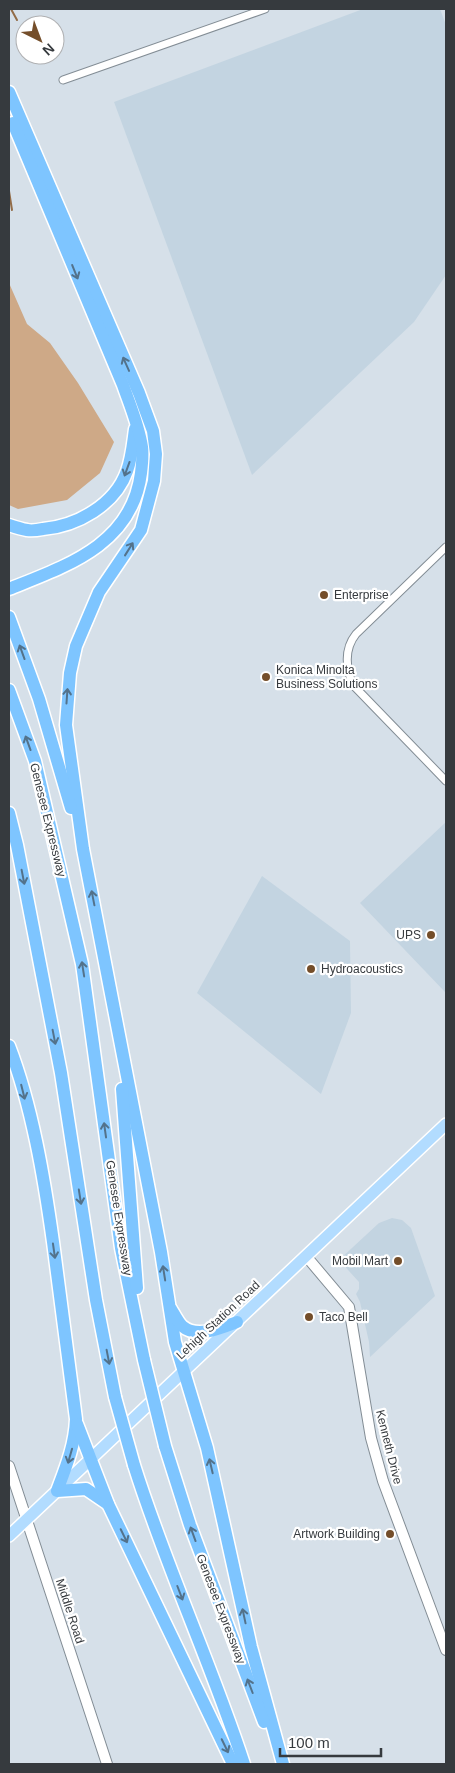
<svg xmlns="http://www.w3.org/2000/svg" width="455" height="1773" viewBox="0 0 455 1773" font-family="Helvetica,sans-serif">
<rect width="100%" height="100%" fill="#d6e0e9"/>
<g fill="#c3d4e1">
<polygon points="363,9 440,9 446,25 446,275 414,322 252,475 114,102"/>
<polygon points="446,822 446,993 360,903"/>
<polygon points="262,876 350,941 351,1013 321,1094 197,993"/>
<polygon points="392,1218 402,1220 411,1228 435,1296 370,1357 369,1342 360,1302 356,1294 359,1289 359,1282 339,1260 379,1223"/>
</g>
<polygon fill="#cea987" points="9,283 27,324 50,343 78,383 114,442 100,473 67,500 18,509 9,505"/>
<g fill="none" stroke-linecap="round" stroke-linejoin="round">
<g stroke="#926c48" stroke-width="2">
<polyline points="11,9 17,20"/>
<polyline points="9,191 12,210"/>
</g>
<g stroke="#838d95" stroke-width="9">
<g id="street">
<polyline points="63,80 265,9"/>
<path d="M446,547l-90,87c-12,15 -10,34 -3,51l93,96"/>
</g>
</g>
<g stroke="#838d95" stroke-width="12">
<g id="secondary">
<polyline points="306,1256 349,1307 371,1438 383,1481 446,1650"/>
<polyline points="9,1466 107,1764"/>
</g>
</g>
<g stroke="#fff" stroke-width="14">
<polyline id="primary" points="9,1536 446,1124"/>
</g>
<g stroke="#fff" stroke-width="15">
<g id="highway">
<polyline points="9,92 139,393 153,431 156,454 154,481 141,530 99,592 76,646 70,673 66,725 83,849 161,1252 175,1342 207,1448 251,1647 283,1764"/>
<path d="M9,525c6,2 12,4 18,5 5,1 11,0 16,-1 34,-3 72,-24 84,-58 5,-14 6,-28 8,-42"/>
<path d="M9,589c57,-23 123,-44 132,-116 1,-8 2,-18 1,-26 -3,-21 -12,-42 -19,-62l-110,-262"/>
<polyline points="9,617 39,699 71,808"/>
<polyline points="9,690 35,761 82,964 121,1248 144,1360"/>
<polyline points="9,813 17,845 61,1073 96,1300 115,1397"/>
<path d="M9,1046c23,60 35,131 44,196 8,58 15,117 23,177 -1,26 -10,48 -19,72l29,-2 22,15"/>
<polyline points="122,1089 137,1288"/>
<path d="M171,1309c3,5 7,13 11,17 15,13 39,2 55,-4"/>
<polyline points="77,1424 108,1504 233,1764"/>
<polyline points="165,1446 190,1525 264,1722"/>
<path d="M134,1465c32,102 77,198 110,299"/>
</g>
</g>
<use href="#street" stroke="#fff" stroke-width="7"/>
<use href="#secondary" stroke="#fff" stroke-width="10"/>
<use href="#primary" stroke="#b2dcff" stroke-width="11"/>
<use href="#highway" stroke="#7ec5ff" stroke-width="12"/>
<g stroke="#fff" stroke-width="15" stroke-linecap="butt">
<g id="highway-bridge">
<polyline points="144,1360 165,1446"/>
<polyline points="115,1397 134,1465"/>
</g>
</g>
<use href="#highway-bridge" stroke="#7ec5ff" stroke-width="12"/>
</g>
<defs><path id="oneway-shaft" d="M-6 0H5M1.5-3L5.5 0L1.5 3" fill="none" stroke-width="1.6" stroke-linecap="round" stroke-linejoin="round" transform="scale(1.25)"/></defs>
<g stroke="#53728b">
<use href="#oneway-shaft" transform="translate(75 272) rotate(68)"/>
<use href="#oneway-shaft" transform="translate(126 364) rotate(-114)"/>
<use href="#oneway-shaft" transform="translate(127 469) rotate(110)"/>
<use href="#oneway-shaft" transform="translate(129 549) rotate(-58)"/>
<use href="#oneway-shaft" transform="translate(22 652) rotate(-110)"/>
<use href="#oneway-shaft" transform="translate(67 696) rotate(-86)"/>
<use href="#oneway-shaft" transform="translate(28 743) rotate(-110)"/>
<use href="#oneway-shaft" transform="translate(23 877) rotate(79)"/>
<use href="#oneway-shaft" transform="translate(93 898) rotate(-101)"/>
<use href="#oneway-shaft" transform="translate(83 969) rotate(-99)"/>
<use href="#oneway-shaft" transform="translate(54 1037) rotate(79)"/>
<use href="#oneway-shaft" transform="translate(23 1092) rotate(76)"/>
<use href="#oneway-shaft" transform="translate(105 1130) rotate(-98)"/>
<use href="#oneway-shaft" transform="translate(80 1197) rotate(81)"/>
<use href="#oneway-shaft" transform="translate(54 1251) rotate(82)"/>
<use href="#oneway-shaft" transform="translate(164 1273) rotate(-99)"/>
<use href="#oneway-shaft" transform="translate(108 1357) rotate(79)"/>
<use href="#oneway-shaft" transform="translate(70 1456) rotate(106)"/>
<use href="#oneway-shaft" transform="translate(211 1466) rotate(-103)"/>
<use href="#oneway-shaft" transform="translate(193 1534) rotate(-110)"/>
<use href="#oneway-shaft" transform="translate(124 1536) rotate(64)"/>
<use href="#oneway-shaft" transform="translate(180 1593) rotate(69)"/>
<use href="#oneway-shaft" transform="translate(244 1616) rotate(-102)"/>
<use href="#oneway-shaft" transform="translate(250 1686) rotate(-111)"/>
<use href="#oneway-shaft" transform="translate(225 1746) rotate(64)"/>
</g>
<g fill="#744e2a" stroke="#fff" stroke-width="2">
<circle cx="324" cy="595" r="5"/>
<circle cx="266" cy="677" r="5"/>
<circle cx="431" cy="935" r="5"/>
<circle cx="311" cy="969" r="5"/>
<circle cx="398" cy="1261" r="5"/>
<circle cx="309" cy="1317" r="5"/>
<circle cx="390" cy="1534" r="5"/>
</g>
<g text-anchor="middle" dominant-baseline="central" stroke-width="4.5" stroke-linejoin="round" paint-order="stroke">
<g font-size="12" fill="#363a3e" stroke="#fff" text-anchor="start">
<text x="334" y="595">Enterprise</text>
<text x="276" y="670">Konica Minolta<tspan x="276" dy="14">Business Solutions</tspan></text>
<text x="421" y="935" text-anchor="end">UPS</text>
<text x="321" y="969">Hydroacoustics</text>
<text x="388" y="1261" text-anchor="end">Mobil Mart</text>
<text x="319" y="1317">Taco Bell</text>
<text x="380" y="1534" text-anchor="end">Artwork Building</text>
</g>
<g font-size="12" fill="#363a3e" stroke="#fff">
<text transform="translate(48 820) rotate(76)">Genesee Expressway</text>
<text transform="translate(119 1218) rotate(81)">Genesee Expressway</text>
<text transform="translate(218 1320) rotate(-43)">Lehigh Station Road</text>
<text transform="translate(389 1447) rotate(76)">Kenneth Drive</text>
<text transform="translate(221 1609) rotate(69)">Genesee Expressway</text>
<text transform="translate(70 1611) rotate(72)">Middle Road</text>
</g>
</g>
<rect width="455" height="1773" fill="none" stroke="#363a3e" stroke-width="20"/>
<g transform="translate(40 40) rotate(138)"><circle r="24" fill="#ffffff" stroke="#afb0b2"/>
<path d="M0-4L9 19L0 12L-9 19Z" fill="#744e2a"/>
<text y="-8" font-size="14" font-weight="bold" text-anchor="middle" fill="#363a3e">N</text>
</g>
<path d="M280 1748v8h101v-8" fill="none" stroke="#363a3e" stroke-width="2.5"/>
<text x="288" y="1748" font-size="15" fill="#363a3e" stroke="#ffffff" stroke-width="4" paint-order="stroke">100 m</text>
</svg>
